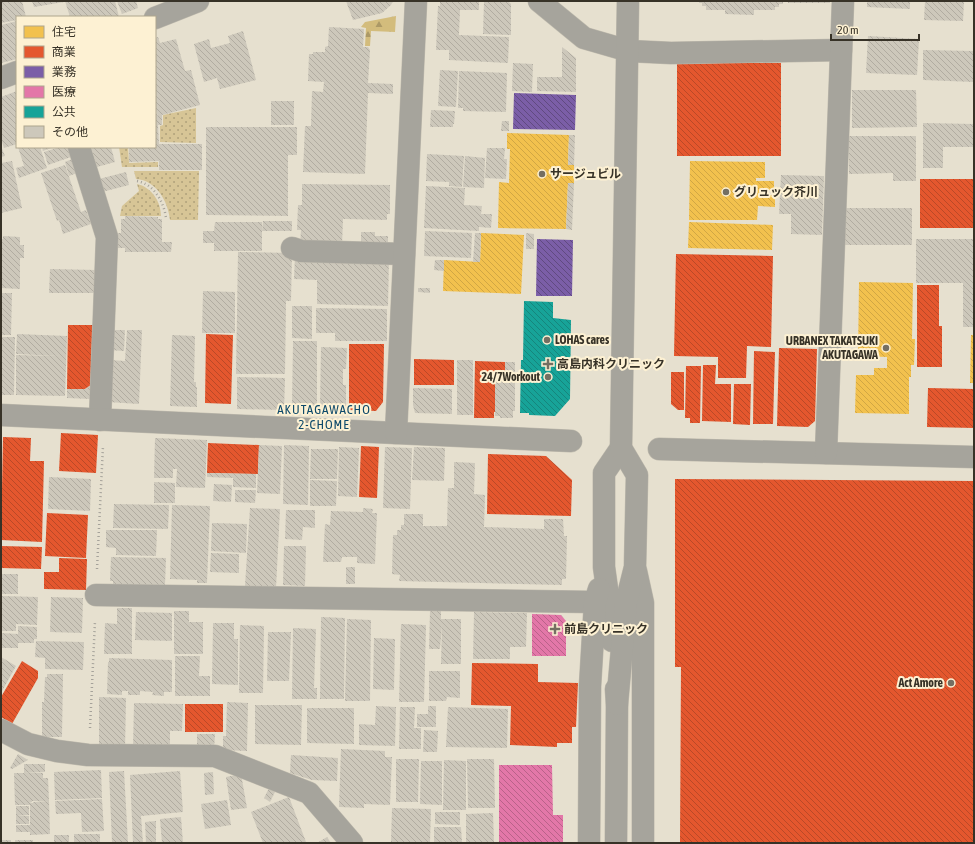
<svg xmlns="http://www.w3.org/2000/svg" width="975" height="844" viewBox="0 0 975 844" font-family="'Asap Condensed','Noto Sans JP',sans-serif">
<defs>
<pattern id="forest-firs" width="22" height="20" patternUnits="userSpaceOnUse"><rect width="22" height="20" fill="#d3bc7c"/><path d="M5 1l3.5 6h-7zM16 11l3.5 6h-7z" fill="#ac9966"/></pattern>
<pattern id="garden-dots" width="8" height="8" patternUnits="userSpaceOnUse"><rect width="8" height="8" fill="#d7c596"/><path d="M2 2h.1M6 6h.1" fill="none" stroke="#afa17a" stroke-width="1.8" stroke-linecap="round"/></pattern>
<pattern id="homes-back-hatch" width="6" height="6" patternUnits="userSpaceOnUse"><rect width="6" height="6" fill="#f2c14e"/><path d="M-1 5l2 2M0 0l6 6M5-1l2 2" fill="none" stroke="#d0a644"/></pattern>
<pattern id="shops-back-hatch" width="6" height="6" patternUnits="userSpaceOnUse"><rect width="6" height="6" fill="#e4572e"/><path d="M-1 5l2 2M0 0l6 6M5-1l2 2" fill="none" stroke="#ba4927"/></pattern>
<pattern id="offices-back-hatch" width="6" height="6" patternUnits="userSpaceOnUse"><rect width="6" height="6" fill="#7b5ea7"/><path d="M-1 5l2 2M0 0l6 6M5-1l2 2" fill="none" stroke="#604a80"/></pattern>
<pattern id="health-back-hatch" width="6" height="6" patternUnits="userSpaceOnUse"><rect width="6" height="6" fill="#e377a8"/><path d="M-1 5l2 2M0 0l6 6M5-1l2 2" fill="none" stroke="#b96289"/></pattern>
<pattern id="public-back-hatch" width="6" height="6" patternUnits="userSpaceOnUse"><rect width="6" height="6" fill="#17a398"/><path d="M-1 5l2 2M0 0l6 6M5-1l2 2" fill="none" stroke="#16857c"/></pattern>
<pattern id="building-back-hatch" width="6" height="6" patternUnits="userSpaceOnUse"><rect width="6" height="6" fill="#cdc8bb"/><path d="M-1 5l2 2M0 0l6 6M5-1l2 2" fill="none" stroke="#b1aca1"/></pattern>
</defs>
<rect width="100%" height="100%" fill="#e6e0cf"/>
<polygon fill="url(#forest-firs)" points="396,16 395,32 371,31 370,46 365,46 366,28 361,27 365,22"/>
<g fill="url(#garden-dots)">
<polygon points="196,108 196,143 160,142 160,126 163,125 163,115"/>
<polygon points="119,147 128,147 129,163 158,162 158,167 122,167"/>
<path d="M134,171h65l-1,49h-28c-2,-19 -14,-40 -34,-41z"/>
<path d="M137,184c14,3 24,17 24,32h-41l2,-10 17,-15z"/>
</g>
<g fill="url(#homes-back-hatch)">
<polygon points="507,133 569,135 568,165 574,165 574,183 568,183 566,229 498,228 499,182 509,183 510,149 507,149"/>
<polygon points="690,161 765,162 765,178 756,178 756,181 774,181 774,190 763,190 763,195 775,195 775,207 758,206 757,220 689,220"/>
<polygon points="689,222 773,225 772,250 688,248"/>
<polygon points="481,233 524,235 521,294 443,291 444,260 480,262"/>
<polygon points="859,282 913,283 912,339 915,339 914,365 911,365 911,377 909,377 909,414 855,413 856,375 874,375 874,368 887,368 887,357 858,356"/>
<polygon points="971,335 974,335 974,383 970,383"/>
</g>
<g fill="url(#shops-back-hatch)">
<rect x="677" y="63" width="104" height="93"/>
<rect x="920" y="179" width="54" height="49"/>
<polygon points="676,254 773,256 771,347 747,346 746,378 718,378 718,357 674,356"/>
<polygon points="917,285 939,285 939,326 942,326 942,367 917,367"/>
<polygon points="68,325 96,325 91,385 85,389 67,389"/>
<polygon points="206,334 233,335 231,404 205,403"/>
<polygon points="349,344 384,344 383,402 376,411 349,410"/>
<polygon points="779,348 817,349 815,421 808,427 777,426"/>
<polygon points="754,351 775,352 773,424 753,424"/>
<polygon points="414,359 454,360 454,385 414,385"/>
<polygon points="475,361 505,362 505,379 495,379 495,412 494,412 494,418 474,418"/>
<polygon points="703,365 716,365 715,384 731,384 731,422 702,421"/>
<polygon points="686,366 701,366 700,423 690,423 690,418 685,418"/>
<polygon points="671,372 684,372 684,410 678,410 671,404"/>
<polygon points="734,384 751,384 750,425 733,424"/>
<polygon points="928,388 974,389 974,428 927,427"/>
<polygon points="61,433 98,435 96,473 59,471"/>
<polygon points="3,437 31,438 30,461 44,461 42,542 1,540"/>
<polygon points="208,443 259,445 258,474 207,473"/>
<polygon points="361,446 379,447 377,498 359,497"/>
<polygon points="488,454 546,456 572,480 571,516 487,514"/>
<polygon points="675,479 974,481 974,842 973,843 680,843 681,667 675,667"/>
<polygon points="47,513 88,515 86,558 45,556"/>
<polygon points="1,546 42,547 41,569 1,568"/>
<polygon points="59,558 87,559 86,590 44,589 44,572 59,572"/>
<polygon points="22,661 38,671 38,678 12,724 1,717 1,697"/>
<polygon points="472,663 538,664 538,682 578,683 576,727 572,727 572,743 557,743 557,747 510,745 511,706 471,705"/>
<rect x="185" y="704" width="38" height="28"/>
</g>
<g fill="url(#offices-back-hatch)">
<polygon points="514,93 576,95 575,130 513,129"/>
<polygon points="537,239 573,240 572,296 536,296"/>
</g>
<g fill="url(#health-back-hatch)">
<polygon points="532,614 561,615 566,621 566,656 532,656"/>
<polygon points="499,765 552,765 553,815 563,815 563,843 499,843"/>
</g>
<polygon fill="url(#public-back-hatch)" points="524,301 553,302 553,318 571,320 570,399 555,416 529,415 529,413 520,413 521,360 523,360"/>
<g fill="url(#building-back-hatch)">
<polygon points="1,1 22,1 26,17 17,17 17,20 1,23"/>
<polygon points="32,1 64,1 64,2 34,7"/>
<polygon points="65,1 115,1 119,17 70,17"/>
<polygon points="117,1 136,1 138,8 122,14"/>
<polygon points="346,1 393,1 391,5 382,13 353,20"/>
<polygon points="440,1 479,1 479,10 460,10 459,35 509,37 508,63 449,60 449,50 436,50 438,6 440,6"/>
<polygon points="484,1 508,1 511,4 511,35 483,34"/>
<polygon points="699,1 783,1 783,4 779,4 779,7 775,7 775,10 754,10 754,15 725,14 725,10 706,10 706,6 702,6 702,3 699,3"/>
<rect x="788" y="1" width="42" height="2"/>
<polygon points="867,1 910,1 910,9 867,7"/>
<polygon points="925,1 964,1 963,21 924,20"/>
<polygon points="17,21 17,59 1,63 1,25"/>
<polygon points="329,27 364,29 363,47 368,47 370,50 368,83 393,84 393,94 368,93 365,174 303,172 305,126 311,126 312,91 323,92 324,82 308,81 309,54 313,54 313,52 325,52 325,47 328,46"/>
<polygon points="243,31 256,80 220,89 217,78 204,82 194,44 209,39 211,48 230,43 228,36"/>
<polygon points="868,36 919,39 917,75 866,73"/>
<polygon points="158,37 160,43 176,39 185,71 191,70 200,105 162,115 162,125 158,125 159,144 202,144 202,170 159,170 159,161 129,162 129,147 155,147 155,110 158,117 155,106 155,38"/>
<polygon points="562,47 576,58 576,92 537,91 537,77 562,77"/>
<polygon points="923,50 974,51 974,82 923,80"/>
<polygon points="513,63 533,64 532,92 512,91"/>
<polygon points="440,70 458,71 456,107 438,106"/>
<polygon points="459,71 507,73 506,112 463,111 463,108 458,108"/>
<polygon points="852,90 916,90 917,127 852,128"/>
<polygon points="17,91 17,144 4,148 1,139 1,97"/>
<rect x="271" y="101" width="23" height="24"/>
<polygon points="431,110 455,111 454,124 453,124 453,127 430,127"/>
<polygon points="502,121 509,121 509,131 501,131"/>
<polygon points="923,123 974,124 974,147 943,147 943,168 923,168"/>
<polygon points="206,127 297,127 297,155 288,155 288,216 206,215"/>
<polygon points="569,135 575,135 574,165 568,165"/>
<polygon points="849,136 916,136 916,181 893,181 893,173 849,174"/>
<polygon points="1,146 5,156 1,157"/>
<polygon points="18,147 40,147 47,168 19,178 16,168 24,166"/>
<polygon points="42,147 54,147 43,151"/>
<polygon points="60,147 68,147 71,157 48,165 44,152"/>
<polygon points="91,147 111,147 115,162 97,167"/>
<polygon points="487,148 505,148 504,159 507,159 506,179 485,178"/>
<polygon points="427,154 464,156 462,187 449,186 449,182 426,181"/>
<polygon points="465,156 485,158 484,188 463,187"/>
<polygon points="72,159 77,173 69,176 65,162"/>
<polygon points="12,161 22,208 1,213 1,163"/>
<polygon points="65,165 81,212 86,210 91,224 63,234 59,220 57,221 41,173"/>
<polygon points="126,172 129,185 102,192 99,179"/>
<polygon points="781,175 824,176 822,235 791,234 791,214 779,214"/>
<polygon points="568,183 574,183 572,230 566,229"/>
<polygon points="302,184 390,185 390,214 387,214 387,220 343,219 342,246 300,245 301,230 297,230 298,205 302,205"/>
<polygon points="426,186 465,188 464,205 482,206 481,214 492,214 491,228 479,227 479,231 424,228"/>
<rect x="845" y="208" width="67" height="37"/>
<polygon points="125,216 158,217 158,219 162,219 162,242 172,242 171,252 125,252 125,248 118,248 118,233 121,233 121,219 125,219"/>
<polygon points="263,221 292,221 292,231 262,231"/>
<polygon points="215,222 262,222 262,251 214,251 214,243 203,243 203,231 214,231"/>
<polygon points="425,231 472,233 471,258 424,256"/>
<polygon points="361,232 375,232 375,236 388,236 388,248 361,248"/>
<polygon points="475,233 481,233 480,262 473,262"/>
<polygon points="526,233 534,234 534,249 526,249"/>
<polygon points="3,236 20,237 20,245 24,245 24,258 20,258 20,289 1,288 1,239 3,239"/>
<polygon points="916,239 974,239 974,327 963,327 963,283 916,283"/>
<polygon points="238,252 292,253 291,301 286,301 285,374 236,374"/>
<polygon points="295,256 389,258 388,306 317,304 317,280 294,279"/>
<polygon points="435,260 444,260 444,271 434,270"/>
<polygon points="50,269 97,270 97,293 49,293"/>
<polygon points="418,288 430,288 430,293 418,292"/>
<polygon points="203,291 235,292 235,333 202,333"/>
<polygon points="1,293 12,293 11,335 1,335"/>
<polygon points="292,306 312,306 312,339 292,338"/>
<polygon points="316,308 387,309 387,341 335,341 335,333 316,333"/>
<polygon points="110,330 125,330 124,351 109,350"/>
<polygon points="127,330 142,330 139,404 108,402 110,360 125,361"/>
<polygon points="17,334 67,336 65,396 16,395 16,355 59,356 16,354"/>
<polygon points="172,335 195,336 194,382 196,382 196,387 197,387 197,407 170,406"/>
<polygon points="1,337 15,337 14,395 1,395"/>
<polygon points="293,341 317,341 317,406 292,406"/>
<polygon points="321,347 347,348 346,369 343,369 343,385 346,385 346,408 320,407"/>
<rect x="457" y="360" width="16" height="55"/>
<polygon points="505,362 515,362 515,411 513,411 513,418 500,418 500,416 495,416 495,379 505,379"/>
<polygon points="237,377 285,378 284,410 237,409"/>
<polygon points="91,385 91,399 67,398 67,389 85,389"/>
<polygon points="413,388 452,389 452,414 415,413 413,405"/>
<polygon points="155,438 207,440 205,488 176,487 177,469 173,469 173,478 154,478"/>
<polygon points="259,445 282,446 280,494 257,493"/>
<polygon points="284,445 309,446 308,505 283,504"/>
<polygon points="339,447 359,448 357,497 338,496"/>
<polygon points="385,447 412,448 410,509 383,508"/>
<polygon points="414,447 445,448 444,481 412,480"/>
<polygon points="311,449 338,449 337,479 310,479"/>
<polygon points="454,462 475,463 474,494 485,495 484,527 544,529 544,519 563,519 564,536 567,536 566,579 562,579 562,585 399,581 400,575 392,574 393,535 397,535 397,530 401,530 401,525 404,525 404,514 423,514 423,526 447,526 448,488 454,488"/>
<polygon points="207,473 256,474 256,488 233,487 233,478 207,477"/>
<polygon points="49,477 91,479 90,511 48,509"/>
<polygon points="310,480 337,481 336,506 310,506"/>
<polygon points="154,482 175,483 175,503 154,503"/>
<polygon points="214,484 232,485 231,502 213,501"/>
<polygon points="235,490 256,490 255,503 235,502"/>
<polygon points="114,504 169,505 168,529 113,528"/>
<polygon points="172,505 210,506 207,583 197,583 197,580 170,579"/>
<polygon points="250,508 280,509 276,588 245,586"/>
<polygon points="363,508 373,509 372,513 377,513 375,564 357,563 357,557 342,557 341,562 323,562 325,524 330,525 331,511 363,512"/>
<polygon points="286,510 315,510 315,528 303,527 302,540 285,539"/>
<polygon points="212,523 247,524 246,553 211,551"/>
<polygon points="106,530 157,530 156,556 116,555 116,548 106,547"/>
<polygon points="284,546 306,546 305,586 283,585"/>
<polygon points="211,553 239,554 239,573 210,572"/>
<polygon points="111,557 166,558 165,585 113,584 113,581 110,581"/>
<rect x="346" y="567" width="9" height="17"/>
<rect x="1" y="574" width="17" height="20"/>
<polygon points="1,596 38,597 37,625 16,624 16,631 1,631"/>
<polygon points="51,597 83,598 82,633 50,632"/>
<polygon points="117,608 132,608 132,654 104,654 105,623 117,624"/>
<polygon points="174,611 189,611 189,622 203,622 203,654 174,654"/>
<polygon points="430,611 441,611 441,619 461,619 461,664 441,664 442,625 440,649 429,649"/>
<polygon points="136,612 172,613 172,641 135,640"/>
<polygon points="474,612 527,613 526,647 510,647 510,659 473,659"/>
<polygon points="321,617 345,618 344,699 320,699"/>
<polygon points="347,619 371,620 370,701 345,701"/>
<polygon points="213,623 234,623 234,639 238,639 238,685 212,684"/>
<polygon points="401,624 426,625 424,702 399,702"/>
<polygon points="240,625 264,626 263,693 239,693"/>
<polygon points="18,626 37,627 37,639 34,639 34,643 18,643 18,648 1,648 1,633 18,634"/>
<polygon points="293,628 316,629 314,688 317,688 317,699 292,699"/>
<polygon points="268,632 291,632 289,681 267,681"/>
<polygon points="374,638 395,639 394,690 373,689"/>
<polygon points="36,641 84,642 83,670 45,669 45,658 35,657"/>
<polygon points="175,656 200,656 199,676 210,676 210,696 175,696"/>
<polygon points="1,657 16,666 1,693"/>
<polygon points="109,658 172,660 172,692 164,692 164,696 152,695 153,692 140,691 140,695 128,695 128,691 122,691 122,695 107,694 108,662 109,662"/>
<polygon points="429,671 460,671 460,698 447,697 446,701 429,701"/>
<polygon points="47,674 63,674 62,737 42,737 42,702 44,702 45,677 47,677"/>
<polygon points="99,697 126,698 125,749 99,748"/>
<polygon points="227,702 248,703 247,751 223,750 223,736 226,736"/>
<polygon points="134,703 183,704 182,731 170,731 170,748 133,748"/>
<polygon points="255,705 302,705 301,745 255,744"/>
<polygon points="376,706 396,707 395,746 359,745 359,724 375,725"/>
<polygon points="428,706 436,706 436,727 417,727 417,714 428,714"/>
<polygon points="400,707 415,707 414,728 421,728 421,749 399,749"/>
<polygon points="448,707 508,709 507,748 446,747"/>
<polygon points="307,708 354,708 354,744 307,743"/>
<polygon points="424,730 438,731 437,752 423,752"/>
<polygon points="197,734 215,734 214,750 197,749"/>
<polygon points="341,749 385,751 385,757 392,757 390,805 364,804 364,808 339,807"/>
<polygon points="18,754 28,760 12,769 10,768"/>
<polygon points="291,755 338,758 337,781 312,780 290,773"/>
<polygon points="396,759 419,759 418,802 396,802"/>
<polygon points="467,759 494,759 495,808 468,808"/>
<polygon points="444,760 466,761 466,810 443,810"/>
<polygon points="421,761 442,761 442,805 420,804"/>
<polygon points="24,764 45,764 45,772 24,773"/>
<polygon points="101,770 102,798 55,800 54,772"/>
<polygon points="124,771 128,843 112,843 109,772"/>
<polygon points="180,771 183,812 141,816 143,843 133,843 130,775"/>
<polygon points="213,772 214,794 205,795 204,773"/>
<polygon points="14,773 43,773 43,778 48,778 49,801 32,801 32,802 29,803 33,803 33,802 49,801 50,834 30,835 30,805 15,805"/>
<polygon points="241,774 247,808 231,810 226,777"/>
<polygon points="269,788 275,792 270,802 264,798"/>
<polygon points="289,797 306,842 303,843 263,843 251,812"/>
<polygon points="102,799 104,831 82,832 81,813 56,814 55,801"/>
<polygon points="227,800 231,825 205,829 201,804"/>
<polygon points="16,806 29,806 29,815 16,816"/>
<polygon points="392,808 431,809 430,843 391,843"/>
<polygon points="435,812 460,812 460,825 435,824"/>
<polygon points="493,813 494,843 466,843 466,814"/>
<rect x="16" y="816" width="13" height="8"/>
<polygon points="181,817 183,843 162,843 160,819"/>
<polygon points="156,821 156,843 146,843 145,822"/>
<rect x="16" y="825" width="14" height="7"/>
<polygon points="434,827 461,827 462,843 434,843"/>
<rect x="74" y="834" width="26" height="9"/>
<rect x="54" y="835" width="15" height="8"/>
<polygon points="327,837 331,843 317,843"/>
<rect x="1" y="840" width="10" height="3"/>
<rect x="15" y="840" width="18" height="3"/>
</g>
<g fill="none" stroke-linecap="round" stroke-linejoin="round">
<g stroke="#c1bcaf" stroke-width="23">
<g id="minor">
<polyline points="539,1 584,38 629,51 671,53 841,50"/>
<polyline points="155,18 198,1"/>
<polyline points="1,78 17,72"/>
<polyline points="79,147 107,237 100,420"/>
<polyline points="292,248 301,251 404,254"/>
<polyline points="1,415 571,441"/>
<polyline points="396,433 416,1"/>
<polyline points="659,449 974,457"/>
<polyline points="826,453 843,1"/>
<polyline points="636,571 643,603 643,843"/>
<polyline points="96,595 595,602"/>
<polyline points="612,641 609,603 604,567 604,473 621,448"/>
<polyline points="616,689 617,704 616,843"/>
<polyline points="617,704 626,603 635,567 637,475 621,448 628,1"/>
<polyline points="1,730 28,744 57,751 88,755 215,756 309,793 352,843"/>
<polyline points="589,843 590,686 595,602 599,589"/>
</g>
</g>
<g stroke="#a5a29a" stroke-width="2.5" stroke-dasharray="1 3" stroke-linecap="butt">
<path d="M137,181c17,3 27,21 29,37"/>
<polyline points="97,569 103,446"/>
<polyline points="90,728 95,621"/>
</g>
<use href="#minor" stroke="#a6a49c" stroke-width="22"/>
</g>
<g fill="#746f62" stroke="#fdf1d3" stroke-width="1.5">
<circle cx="542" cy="174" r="4"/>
<circle cx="726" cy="192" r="4"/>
<circle cx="547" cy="340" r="4"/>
<circle cx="886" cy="348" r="4"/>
<path d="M546 358h4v4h4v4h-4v4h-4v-4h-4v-4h4z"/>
<circle cx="548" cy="377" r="4"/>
<path d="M553 623h4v4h4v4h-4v4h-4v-4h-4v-4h4z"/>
<circle cx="951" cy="683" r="4"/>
</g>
<g text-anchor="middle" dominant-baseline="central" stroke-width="4" stroke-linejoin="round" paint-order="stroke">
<g font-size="12" font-weight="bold" fill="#373227" stroke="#fdf1d3" text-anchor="start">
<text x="550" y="174">サージュビル</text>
<text x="734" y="192">グリュック芥川</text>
<text x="555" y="340">LOHAS cares</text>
<text x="878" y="341" text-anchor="end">URBANEX TAKATSUKI<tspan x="878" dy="14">AKUTAGAWA</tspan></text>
<text x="557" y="364">高島内科クリニック</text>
<text x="540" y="377" text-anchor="end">24/7Workout</text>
<text x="564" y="629">前島クリニック</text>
<text x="943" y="683" text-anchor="end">Act Amore</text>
</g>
<g font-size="13" letter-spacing="1" fill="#0d496a" stroke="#fdf1d3">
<text x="324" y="409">AKUTAGAWACHO<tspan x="324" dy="15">2-CHOME</tspan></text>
</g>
</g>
<rect width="975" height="844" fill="none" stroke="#373227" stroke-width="4"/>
<rect x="16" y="16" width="140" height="132" fill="#fdf1d3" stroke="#aea58e"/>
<rect x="24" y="26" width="20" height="12" fill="#f2c14e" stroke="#aea58e"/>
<text x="52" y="36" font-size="12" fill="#373227">住宅</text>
<rect x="24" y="46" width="20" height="12" fill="#e4572e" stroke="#aea58e"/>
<text x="52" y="56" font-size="12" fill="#373227">商業</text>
<rect x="24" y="66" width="20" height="12" fill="#7b5ea7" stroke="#aea58e"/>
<text x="52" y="76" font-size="12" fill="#373227">業務</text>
<rect x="24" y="86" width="20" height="12" fill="#e377a8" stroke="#aea58e"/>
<text x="52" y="96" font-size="12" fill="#373227">医療</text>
<rect x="24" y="106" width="20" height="12" fill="#17a398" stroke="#aea58e"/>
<text x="52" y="116" font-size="12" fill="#373227">公共</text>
<rect x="24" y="126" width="20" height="12" fill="#cdc8bb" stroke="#aea58e"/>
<text x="52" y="136" font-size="12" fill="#373227">その他</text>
<path d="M831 34v6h88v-6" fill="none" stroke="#373227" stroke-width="2"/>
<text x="837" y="34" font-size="12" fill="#373227" stroke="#fdf1d3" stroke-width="3" paint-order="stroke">20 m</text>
</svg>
